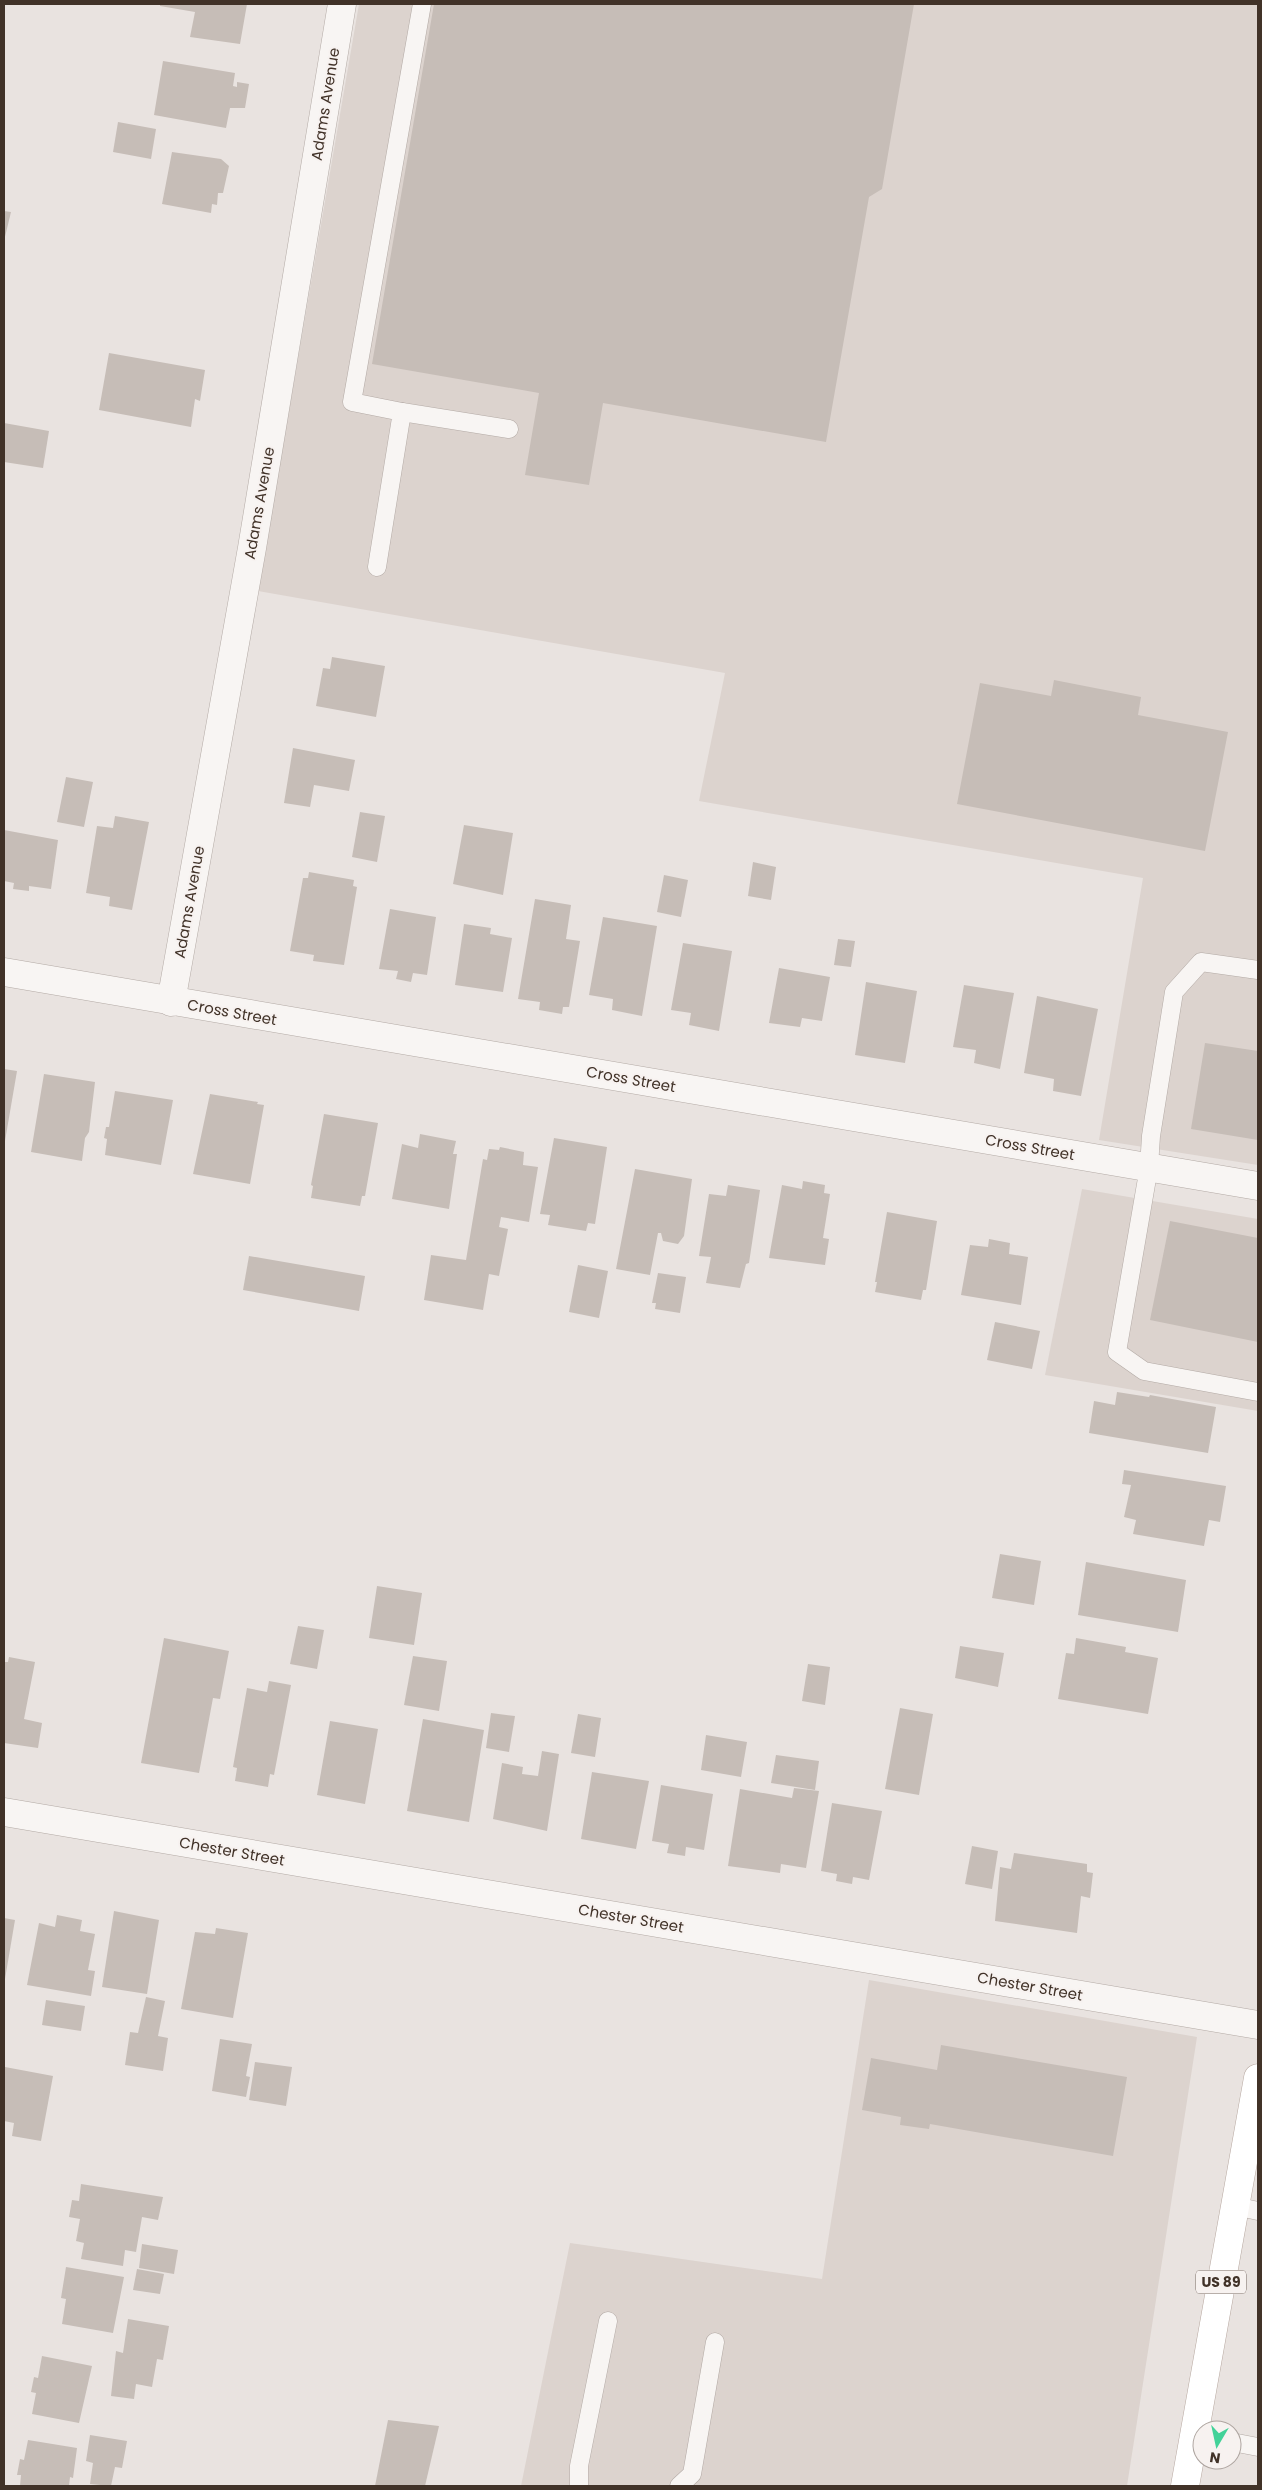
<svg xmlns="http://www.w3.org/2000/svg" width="1262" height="2490" viewBox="0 0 1262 2490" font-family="Poppins,sans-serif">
<rect width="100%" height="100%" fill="#e9e3e0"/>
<g fill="#dcd3ce">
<polygon points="359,4 1258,4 1258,1165 1099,1140 1143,878 699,801 725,673 258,591"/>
<polygon points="1082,1189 1258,1219 1258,1411 1045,1375"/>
<polygon points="869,1980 1197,2037 1127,2486 521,2486 570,2243 822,2279"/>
</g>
<g fill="#c6bdb7">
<polygon points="160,4 247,4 240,44 190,37 195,12 160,6"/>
<polygon points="434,4 914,4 882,189 869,197 826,442 603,403 589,485 525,475 539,393 372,364"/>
<polygon points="163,61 235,73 233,86 237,87 237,82 249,84 245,108 230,108 226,128 154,115"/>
<polygon points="118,122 156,129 151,159 113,152"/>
<polygon points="172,152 221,159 229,166 223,193 218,193 217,205 212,204 211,213 162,204"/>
<polygon points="4,211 11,212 4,241"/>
<polygon points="109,353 205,370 200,401 195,399 191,427 99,410"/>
<polygon points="4,423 49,431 43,468 4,462"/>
<polygon points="332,657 385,666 376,717 316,706 323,668 330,669"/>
<polygon points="1054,680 1141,697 1138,715 1228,732 1205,851 957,804 980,683 1051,696"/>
<polygon points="293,748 355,760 349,791 314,785 310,807 284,803"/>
<polygon points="66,777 93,782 84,827 57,822"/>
<polygon points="360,812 385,816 377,862 352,857"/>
<polygon points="115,816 149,822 132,910 109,906 110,897 86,893 97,826 113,828"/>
<polygon points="464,825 513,833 503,895 453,884"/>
<polygon points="4,830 58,840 51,889 29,886 29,891 13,889 14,883 4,881"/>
<polygon points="753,862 776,867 771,900 748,896"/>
<polygon points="309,872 354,880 353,886 357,887 344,965 313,961 314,955 290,951 303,878 308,878"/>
<polygon points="664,875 688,880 681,917 657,912"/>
<polygon points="535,899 571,905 566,939 580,941 569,1007 563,1007 562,1014 539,1010 540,1002 518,999"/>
<polygon points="390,909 436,917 427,975 413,973 411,982 396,979 398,971 379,969"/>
<polygon points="603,917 657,926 642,1016 612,1010 613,999 589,995"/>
<polygon points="464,924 491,928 490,934 512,938 503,992 455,985"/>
<polygon points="838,939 855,941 851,967 834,965"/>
<polygon points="683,943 732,951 719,1031 689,1025 691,1013 671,1010"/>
<polygon points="779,968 830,977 822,1021 802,1018 800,1027 769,1023"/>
<polygon points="866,982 917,991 905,1063 855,1055"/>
<polygon points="964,985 1014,993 1000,1069 974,1063 976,1050 953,1047"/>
<polygon points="1037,996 1098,1009 1081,1096 1053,1091 1054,1079 1024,1073"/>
<polygon points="1205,1043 1258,1051 1258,1140 1191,1129"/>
<polygon points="4,1069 17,1071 5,1141 4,1140"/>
<polygon points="44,1074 95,1082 89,1132 85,1138 82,1161 31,1152"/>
<polygon points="115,1091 173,1100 161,1165 105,1155 107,1139 104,1138 106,1127 109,1127"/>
<polygon points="210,1094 258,1102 257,1104 264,1105 250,1184 193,1174"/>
<polygon points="324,1114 378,1123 365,1196 362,1196 360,1206 311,1198 313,1186 311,1185"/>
<polygon points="420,1134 456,1141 453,1154 457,1154 449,1209 392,1199 402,1144 418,1148"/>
<polygon points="554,1138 607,1147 595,1224 588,1223 586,1231 548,1225 550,1215 540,1214"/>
<polygon points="500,1147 524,1152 523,1165 538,1167 529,1222 501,1217 499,1227 508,1229 499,1276 489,1274 483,1310 424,1300 431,1255 466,1260 483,1159 487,1160 489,1149 499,1150"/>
<polygon points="635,1169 692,1179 684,1236 678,1244 663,1241 661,1233 658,1233 650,1275 616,1269"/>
<polygon points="803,1181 825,1185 824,1193 830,1194 823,1238 829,1239 825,1265 769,1258 782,1185 802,1189"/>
<polygon points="728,1185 760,1190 749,1263 746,1264 740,1288 706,1283 711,1257 699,1256 709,1194 726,1196"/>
<polygon points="887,1212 937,1221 926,1290 923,1290 921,1300 875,1292 877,1282 875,1282"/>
<polygon points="1170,1221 1258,1238 1258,1342 1150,1320"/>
<polygon points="989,1239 1010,1243 1009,1254 1028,1257 1021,1305 961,1295 970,1245 988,1247"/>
<polygon points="249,1256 365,1276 359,1311 243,1290"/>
<polygon points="578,1265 608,1271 599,1318 569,1312"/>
<polygon points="658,1273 686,1277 680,1313 655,1309 656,1303 652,1303"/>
<polygon points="995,1322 1040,1331 1032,1369 987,1360"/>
<polygon points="1117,1392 1149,1397 1150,1395 1216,1407 1208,1453 1089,1433 1094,1401 1115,1405"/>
<polygon points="1124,1470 1226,1486 1220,1522 1209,1520 1204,1546 1133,1534 1136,1520 1124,1517 1131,1485 1122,1484"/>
<polygon points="1000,1554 1041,1561 1034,1605 992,1598"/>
<polygon points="1086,1562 1186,1580 1178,1632 1078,1615"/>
<polygon points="377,1586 422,1593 414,1645 369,1638"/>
<polygon points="298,1626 324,1630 317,1669 290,1664"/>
<polygon points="164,1638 229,1651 220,1699 213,1698 199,1773 141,1763"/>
<polygon points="1076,1638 1126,1647 1125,1652 1158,1658 1148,1714 1058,1699 1066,1653 1074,1654"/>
<polygon points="960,1646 1004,1653 998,1687 955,1678"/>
<polygon points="413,1656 447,1661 439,1711 404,1705"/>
<polygon points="9,1657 35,1662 24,1719 42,1723 38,1748 4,1743 4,1662 8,1662"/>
<polygon points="808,1664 830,1667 825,1705 802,1701"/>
<polygon points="269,1681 291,1685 274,1775 270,1774 268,1787 235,1781 237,1768 233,1767 247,1688 267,1692"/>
<polygon points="900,1708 933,1714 919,1795 885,1789"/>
<polygon points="491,1713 515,1716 509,1752 486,1748"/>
<polygon points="578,1714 601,1718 595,1757 571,1753"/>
<polygon points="423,1719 484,1730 469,1822 407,1811"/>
<polygon points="330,1721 378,1729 365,1804 317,1795"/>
<polygon points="706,1735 747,1742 741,1777 701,1770"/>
<polygon points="542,1751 559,1754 547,1831 493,1819 502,1763 523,1767 522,1774 538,1776"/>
<polygon points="776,1755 819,1761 815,1790 771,1783"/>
<polygon points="592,1772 649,1781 636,1849 581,1839"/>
<polygon points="661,1785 713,1794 704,1850 686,1847 685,1856 667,1853 669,1844 652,1841"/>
<polygon points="794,1788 819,1791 806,1868 781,1864 780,1873 728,1866 740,1789 792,1798"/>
<polygon points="832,1803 882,1811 869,1880 853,1877 852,1884 836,1881 837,1874 821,1871"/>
<polygon points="972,1846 998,1851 992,1889 965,1884"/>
<polygon points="1014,1853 1087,1864 1087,1872 1093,1873 1090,1898 1081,1896 1077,1933 995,1921 1000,1867 1011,1869"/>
<polygon points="114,1911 159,1920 147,1994 102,1987"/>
<polygon points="57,1915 82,1920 80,1931 95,1934 88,1970 95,1971 91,1996 27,1985 39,1923 55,1927"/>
<polygon points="4,1918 15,1920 5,1979 4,1979"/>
<polygon points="216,1928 248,1933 233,2018 181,2009 195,1932 215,1934"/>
<polygon points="146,1997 165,2001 158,2036 168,2038 163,2071 125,2065 130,2032 138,2033"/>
<polygon points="46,2000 85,2006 81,2031 42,2025"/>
<polygon points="220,2039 252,2044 246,2076 250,2077 246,2097 212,2091"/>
<polygon points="941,2045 1127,2077 1113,2156 930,2124 929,2129 900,2125 901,2117 862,2110 871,2058 937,2070"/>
<polygon points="255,2062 292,2067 286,2106 249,2100"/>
<polygon points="5,2067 53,2076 41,2141 12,2136 14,2123 4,2121"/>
<polygon points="81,2184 163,2197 158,2220 142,2217 136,2252 125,2250 123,2266 81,2259 84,2243 76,2241 80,2219 69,2217 72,2200 79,2201"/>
<polygon points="142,2244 178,2250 174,2274 139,2268"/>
<polygon points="66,2267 124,2277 113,2333 62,2324 66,2299 61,2298"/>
<polygon points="137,2269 164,2274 160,2294 133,2290"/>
<polygon points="128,2319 169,2326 163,2360 157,2359 152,2387 136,2384 134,2399 111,2396 116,2351 123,2353"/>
<polygon points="42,2356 92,2366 79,2423 32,2414 36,2393 31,2392 34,2377 38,2378"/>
<polygon points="388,2420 439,2426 425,2486 375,2486"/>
<polygon points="90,2435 127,2441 122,2468 115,2467 111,2486 90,2484 93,2463 86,2461"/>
<polygon points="28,2440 77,2448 73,2478 70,2477 69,2486 20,2486 21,2475 17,2475 20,2459 24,2460"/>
</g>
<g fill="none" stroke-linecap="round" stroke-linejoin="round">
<g stroke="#b3aaa5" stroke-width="19">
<g id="lane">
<polyline points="402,412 509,429"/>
<polyline points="377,567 402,412 352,402 422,4"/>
<polyline points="1258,970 1201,962 1174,992 1151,1136 1149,1167 1117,1352 1144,1371 1258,1392"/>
<polyline points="1235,2206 1258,2211"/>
<polyline points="1232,2442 1258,2447"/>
<polyline points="579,2486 579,2466 608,2321"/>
<polyline points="679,2486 692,2474 715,2342"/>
</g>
</g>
<g stroke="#b3aaa5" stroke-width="29">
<g id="street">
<polyline points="4,972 1258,1186"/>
<polyline points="171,1002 252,548 342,4"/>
<polyline points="4,1812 1258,2025"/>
</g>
</g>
<g stroke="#b6a79f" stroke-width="29">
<polyline id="primary" points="1185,2486 1258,2078"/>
</g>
<use href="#lane" stroke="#f8f5f3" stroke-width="18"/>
<use href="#street" stroke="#f8f5f3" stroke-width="28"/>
<use href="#primary" stroke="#fff" stroke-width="28"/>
</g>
<g text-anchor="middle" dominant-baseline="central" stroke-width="4" stroke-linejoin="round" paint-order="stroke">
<rect fill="#f7f2f0" stroke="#786c64" stroke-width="1" x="1196" y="2270.5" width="50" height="23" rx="4"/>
<g font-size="14" font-weight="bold" fill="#413228">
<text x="1221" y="2282">US 89</text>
</g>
<g font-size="15" fill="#413228" stroke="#f7f2f0">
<text transform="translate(325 104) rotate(-81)">Adams Avenue</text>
<text transform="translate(259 503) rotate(-80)">Adams Avenue</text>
<text transform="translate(189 902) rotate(-80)">Adams Avenue</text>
<text transform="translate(232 1012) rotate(10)">Cross Street</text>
<text transform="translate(631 1079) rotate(10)">Cross Street</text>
<text transform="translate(1030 1147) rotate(10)">Cross Street</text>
<text transform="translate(232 1851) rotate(10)">Chester Street</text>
<text transform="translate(631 1918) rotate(10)">Chester Street</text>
<text transform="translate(1030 1986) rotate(10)">Chester Street</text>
</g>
</g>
<rect width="1262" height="2490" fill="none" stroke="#413228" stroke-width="10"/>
<g transform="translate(1217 2445) rotate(189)"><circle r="24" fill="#f7f2f0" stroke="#aea5a0"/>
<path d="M0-4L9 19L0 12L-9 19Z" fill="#42d298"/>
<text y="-8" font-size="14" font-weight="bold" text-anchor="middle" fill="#413228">N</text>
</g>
</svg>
